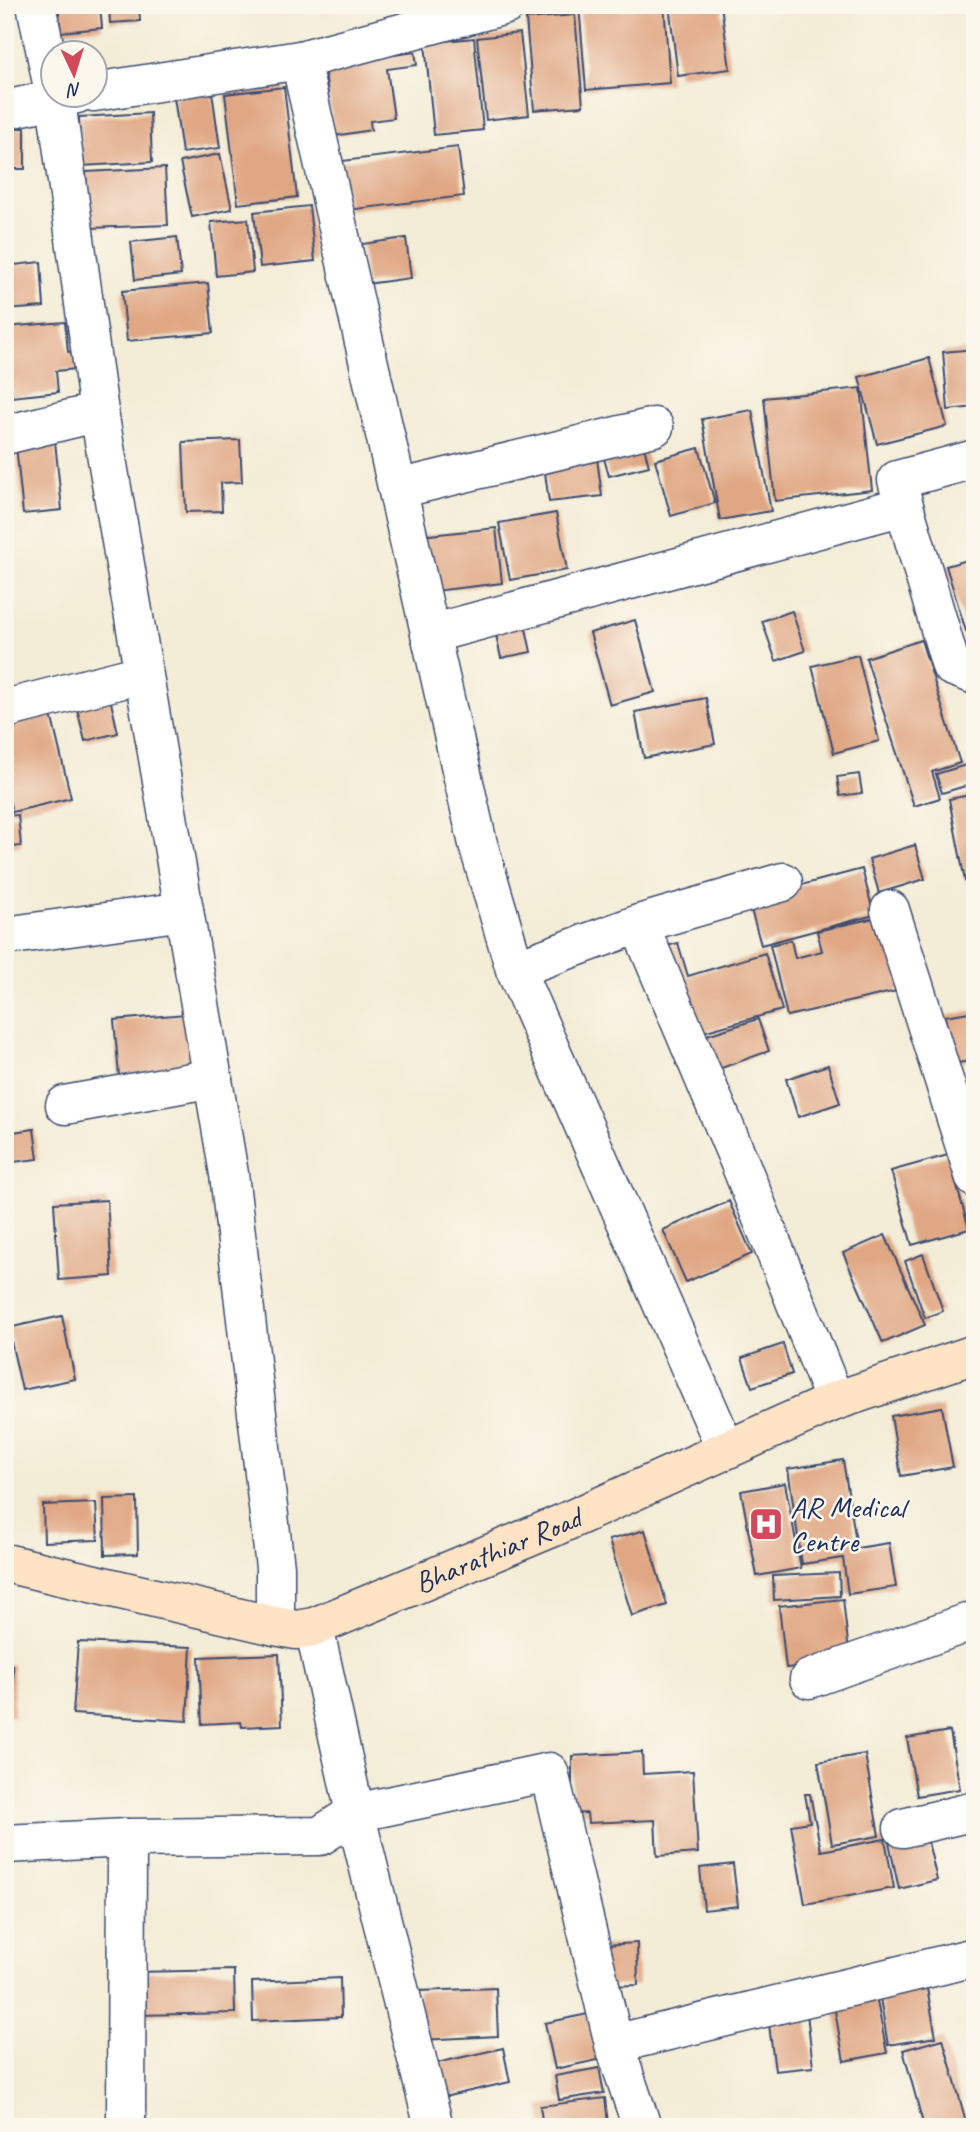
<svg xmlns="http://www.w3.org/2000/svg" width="980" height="2132" viewBox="0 0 980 2132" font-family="Caveat,sans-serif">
<rect width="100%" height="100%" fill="#fbf7ec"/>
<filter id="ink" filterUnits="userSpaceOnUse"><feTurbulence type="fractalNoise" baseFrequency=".0143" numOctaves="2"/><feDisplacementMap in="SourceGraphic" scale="14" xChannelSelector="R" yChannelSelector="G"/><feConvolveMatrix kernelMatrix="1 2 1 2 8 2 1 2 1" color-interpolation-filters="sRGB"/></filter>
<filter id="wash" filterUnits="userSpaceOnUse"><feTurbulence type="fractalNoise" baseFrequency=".00686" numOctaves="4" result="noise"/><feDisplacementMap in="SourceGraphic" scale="28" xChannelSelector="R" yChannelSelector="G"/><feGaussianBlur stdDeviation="1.57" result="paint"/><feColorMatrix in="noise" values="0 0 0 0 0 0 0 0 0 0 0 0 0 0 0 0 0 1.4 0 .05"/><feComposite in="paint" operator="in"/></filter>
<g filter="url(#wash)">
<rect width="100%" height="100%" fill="#f3ecd6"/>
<g id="blocks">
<g fill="#e0a784">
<polygon points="58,5 100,5 102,28 61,32"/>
<polygon points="109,5 139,5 140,21 110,23"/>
<polygon points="579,5 664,5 670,83 586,90"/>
<polygon points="669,5 721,5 730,69 678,76"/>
<polygon points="575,15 583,106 534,110 526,19"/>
<polygon points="520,33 529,115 486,120 477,38"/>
<polygon points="474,38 483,130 434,135 425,43"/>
<polygon points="415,52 417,65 387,69 394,118 370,121 371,130 334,136 324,65"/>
<polygon points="284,87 297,197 238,204 225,94"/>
<polygon points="212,92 220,148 182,153 174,97"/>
<polygon points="150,113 152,162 81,166 79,117"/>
<rect x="5" y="128" width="20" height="41"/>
<polygon points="458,147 464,196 348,210 342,161"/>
<polygon points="220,154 232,209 192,217 180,162"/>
<polygon points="165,168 168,225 89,228 86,172"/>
<polygon points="309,206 315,261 260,267 254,212"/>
<polygon points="248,219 253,272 216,276 211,222"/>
<polygon points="177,237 181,275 135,280 131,242"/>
<polygon points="406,238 411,278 366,284 362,244"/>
<polygon points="41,262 44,307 5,310 5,266"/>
<polygon points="208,283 213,333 127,341 122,291"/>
<polygon points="65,322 68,352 85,351 86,368 56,371 58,392 12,397 6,327"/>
<polygon points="975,349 975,407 948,410 943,352"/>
<polygon points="929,358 947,426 877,444 859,377"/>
<polygon points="861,388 872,490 775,501 764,398"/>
<polygon points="752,410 771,511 720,520 702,419"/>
<polygon points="641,436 649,466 609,476 601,448"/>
<polygon points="240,440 242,482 221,483 222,511 186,512 183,442"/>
<polygon points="55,441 62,510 23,514 16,445"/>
<polygon points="699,448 715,503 671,516 655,460"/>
<polygon points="596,451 602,496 549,502 543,458"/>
<polygon points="556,513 567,570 510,580 499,523"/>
<polygon points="496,528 502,583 426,592 420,536"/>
<polygon points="975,558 975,629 966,631 946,566"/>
<polygon points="792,611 805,651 776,661 762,621"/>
<polygon points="635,620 655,692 610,705 590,633"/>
<polygon points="525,624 531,652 501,658 495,630"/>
<polygon points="921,640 960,763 932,772 940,798 914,806 866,658"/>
<polygon points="858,655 879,741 834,753 812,666"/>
<polygon points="108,689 118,733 85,741 74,696"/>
<polygon points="706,698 715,744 644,758 635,712"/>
<polygon points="49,706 71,798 12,812 5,784 5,716"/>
<polygon points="966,765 972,784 942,793 936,774"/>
<polygon points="859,774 862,793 840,796 837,777"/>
<polygon points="975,794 975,879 965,881 949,799"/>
<polygon points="18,815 21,846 5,848 5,816"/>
<polygon points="915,845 925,879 879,893 869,859"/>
<polygon points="862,869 874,915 761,945 748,899"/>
<polygon points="883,916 901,990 787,1016 770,945 791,940 795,958 822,951 817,931"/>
<polygon points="678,943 688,976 765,953 782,1010 692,1035 667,946"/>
<polygon points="975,1011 975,1060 953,1064 945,1016"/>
<polygon points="186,1014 192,1069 119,1076 114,1020"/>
<polygon points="758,1019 769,1051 716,1070 704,1036"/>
<polygon points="828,1065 840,1103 798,1117 786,1079"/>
<polygon points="34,1129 38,1159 5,1163 5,1133"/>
<polygon points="948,1155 969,1229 912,1245 891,1171"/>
<polygon points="107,1200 112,1276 59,1280 54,1203"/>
<polygon points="729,1201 752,1254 686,1282 663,1230"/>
<polygon points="885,1235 925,1325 883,1343 843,1253"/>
<polygon points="923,1254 943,1311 925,1318 905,1261"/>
<polygon points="62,1316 75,1379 22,1390 8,1328"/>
<polygon points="783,1344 792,1374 752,1387 742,1358"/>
<polygon points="942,1407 953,1467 901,1476 891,1416"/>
<polygon points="843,1460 857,1548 889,1543 896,1587 848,1594 843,1558 802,1564 788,1469"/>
<polygon points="785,1483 801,1568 757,1576 741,1491"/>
<polygon points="137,1498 138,1554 105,1555 104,1499"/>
<polygon points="96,1503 98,1540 44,1542 43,1505"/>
<polygon points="645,1530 667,1605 632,1616 609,1540"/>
<polygon points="839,1573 840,1596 774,1600 773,1576"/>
<polygon points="843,1599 850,1661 786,1668 779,1606"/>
<polygon points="78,1642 191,1647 187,1721 73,1714"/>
<polygon points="279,1654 282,1725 242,1727 241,1722 202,1724 199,1657"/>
<polygon points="5,1665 13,1665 14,1716 5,1716"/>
<polygon points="950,1731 960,1789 917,1796 907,1738"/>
<polygon points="642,1752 643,1774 693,1771 698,1853 657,1856 655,1820 588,1823 587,1813 572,1814 572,1756"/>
<polygon points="865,1754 879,1836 832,1844 818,1762"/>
<polygon points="805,1794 810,1794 821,1851 885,1839 894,1888 805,1904 791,1825 810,1822"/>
<polygon points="924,1825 937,1880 899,1889 887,1833"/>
<polygon points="733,1864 738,1906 704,1910 700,1868"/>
<polygon points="637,1943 638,1985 605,1986 603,1945"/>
<polygon points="234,1970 235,2013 136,2015 135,1972"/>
<polygon points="340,1978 341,2017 253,2021 252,1982"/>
<polygon points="926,1983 936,2037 888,2045 879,1992"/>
<polygon points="496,1988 498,2036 421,2040 418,1991"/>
<polygon points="875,1991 887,2053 844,2061 833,2000"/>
<polygon points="807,2013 813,2067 775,2071 768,2017"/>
<polygon points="588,2014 598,2060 555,2069 545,2023"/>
<polygon points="943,2039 967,2125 924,2127 903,2050"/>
<polygon points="503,2048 510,2082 435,2099 428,2065"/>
<polygon points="599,2068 604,2093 559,2100 555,2076"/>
<polygon points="605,2098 608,2123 543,2127 540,2106"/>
</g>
</g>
</g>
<g filter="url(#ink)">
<use href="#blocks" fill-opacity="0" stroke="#3b4b70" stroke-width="2"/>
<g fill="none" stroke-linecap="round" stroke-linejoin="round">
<g stroke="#3b4b70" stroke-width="41">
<g id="minor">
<polyline points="36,5 52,83"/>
<polyline points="506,5 300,60 478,844 515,969 726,1449"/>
<polyline points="94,92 300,60"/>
<polyline points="5,110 77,94"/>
<polyline points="99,412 229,1174 275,1567 275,1626"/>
<polyline points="5,435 99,412 55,94"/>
<polyline points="398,489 654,427"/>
<polyline points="904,506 951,666 975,675"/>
<polyline points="430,634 904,506 897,480 975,459"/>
<polyline points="5,709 142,674"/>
<polyline points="890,910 975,1178"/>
<polyline points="639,924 739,1161 835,1401"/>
<polyline points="5,936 184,911"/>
<polyline points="515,969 639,924 783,882"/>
<polyline points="65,1105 213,1078"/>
<polyline points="314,1627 355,1813 434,2127"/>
<polyline points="809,1679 975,1620"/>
<polyline points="903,1828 975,1811"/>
<polyline points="5,1844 127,1838 320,1836 355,1813 549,1772 614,2044 975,1957"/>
<polyline points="614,2044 642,2127"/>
<polyline points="126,2127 127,1838"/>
</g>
</g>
<g stroke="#3b4b70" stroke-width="41">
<g id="secondary">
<path id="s1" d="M5,1563l270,63 21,4 18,-3 240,-100 281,-126 140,-47"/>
</g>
</g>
<use href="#minor" stroke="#fff" stroke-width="38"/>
<use href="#secondary" stroke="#fee4c5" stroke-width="38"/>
</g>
</g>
<defs>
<g id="hospital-square" transform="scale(1.75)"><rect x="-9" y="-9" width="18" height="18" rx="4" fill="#d1495b" stroke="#fbf7ec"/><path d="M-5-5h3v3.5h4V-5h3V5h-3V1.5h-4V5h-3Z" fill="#fff"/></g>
</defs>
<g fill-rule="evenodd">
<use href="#hospital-square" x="766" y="1524"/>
</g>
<g text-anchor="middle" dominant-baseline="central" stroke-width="5" stroke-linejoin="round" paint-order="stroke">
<g font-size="30" fill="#1b2f5e" stroke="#fbf7ec" text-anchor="start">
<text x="790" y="1507">AR Medical<tspan x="790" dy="34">Centre</tspan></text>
</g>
<g font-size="30" fill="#1b2f5e" stroke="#fbf7ec">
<text stroke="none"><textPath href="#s1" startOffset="516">Bharathiar Road</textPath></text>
</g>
</g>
<rect width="980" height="2132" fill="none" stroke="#fbf7ec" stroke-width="28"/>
<g transform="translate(74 74) rotate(176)"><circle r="33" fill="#fbf7ec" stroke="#a1a7b3" stroke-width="2"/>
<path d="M0-5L12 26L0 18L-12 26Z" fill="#d1495b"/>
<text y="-10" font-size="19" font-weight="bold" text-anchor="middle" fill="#1b2f5e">N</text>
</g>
</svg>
